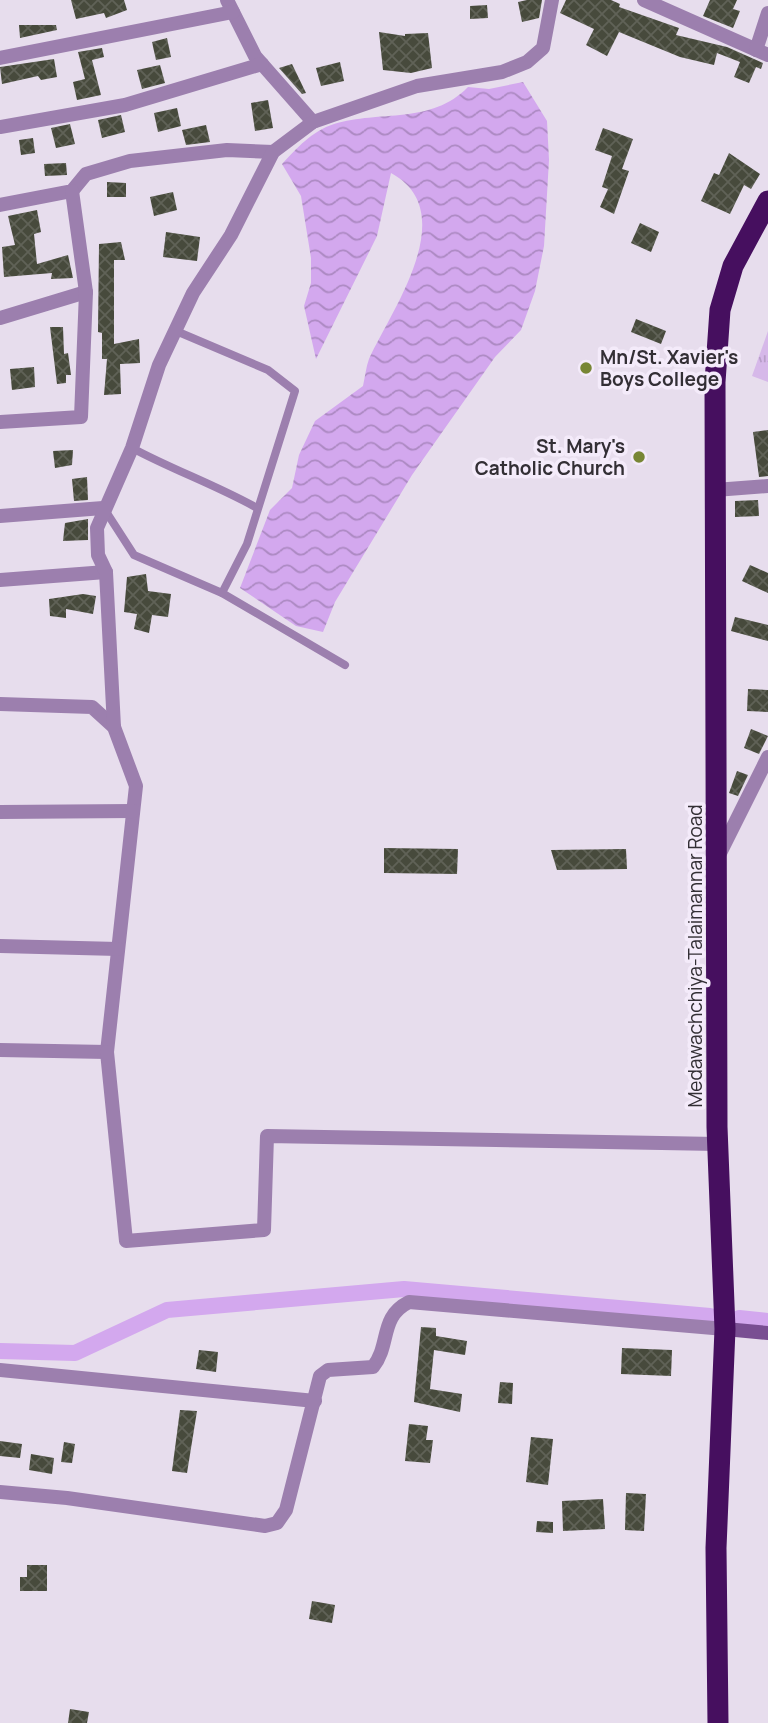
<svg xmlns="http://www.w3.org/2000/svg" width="768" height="1723" viewBox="0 0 768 1723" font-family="Manrope,sans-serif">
<defs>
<pattern id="grass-tufts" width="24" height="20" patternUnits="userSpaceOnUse" patternTransform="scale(1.75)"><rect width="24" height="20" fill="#d6b8e9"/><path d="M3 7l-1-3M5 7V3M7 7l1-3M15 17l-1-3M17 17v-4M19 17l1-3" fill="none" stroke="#b89ec8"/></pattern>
<pattern id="water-waves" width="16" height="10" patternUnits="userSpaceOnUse" patternTransform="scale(1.75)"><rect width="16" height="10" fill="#d3a8ee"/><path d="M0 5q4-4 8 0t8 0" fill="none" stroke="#ac89c2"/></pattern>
<pattern id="building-cross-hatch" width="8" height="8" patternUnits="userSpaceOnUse" patternTransform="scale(1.75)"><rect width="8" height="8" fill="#474a3c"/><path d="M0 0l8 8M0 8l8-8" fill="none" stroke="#606257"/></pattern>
</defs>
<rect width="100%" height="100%" fill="#e7dded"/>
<polygon fill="url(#grass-tufts)" points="768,331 768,382 752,376"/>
<path fill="url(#water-waves)" d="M523,82l24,39 2,39 -5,86 -9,45 -14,39 -26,27 -83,118 -77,127 -12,30 -27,-6 -56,-38 30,-78 22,-22 7,-33 16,-34 48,-35c2,-9 3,-19 6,-27 22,-48 94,-147 22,-186l-14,63 -61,123 -12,-53 7,-23v-25l-10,-62 -19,-32c15,-16 30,-33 52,-40 46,-14 97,1 134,-37l21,2z"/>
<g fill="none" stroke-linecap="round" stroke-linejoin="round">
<g stroke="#d3a8ee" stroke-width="16">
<polyline points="739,1318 768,1321"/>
<polyline points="0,1351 75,1353 167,1310 404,1289 710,1316"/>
</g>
</g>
<g fill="url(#building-cross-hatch)">
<polygon points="71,0 124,0 127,10 106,18 104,13 76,19"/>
<polygon points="527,0 542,0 539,18 522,22 518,2"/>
<polygon points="566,0 611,0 620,4 619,7 679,28 676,35 727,47 763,63 761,69 756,67 749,83 734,77 740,62 717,53 714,65 680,57 619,32 607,56 586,45 594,29 560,13"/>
<polygon points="710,0 737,0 733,9 740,11 733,28 703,16"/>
<polygon points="487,5 488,18 470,19 470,6"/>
<polygon points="19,25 56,25 57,30 20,38"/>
<polygon points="379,32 405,36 405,34 428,33 432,68 411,73 383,70"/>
<polygon points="167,38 171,57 156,60 152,42"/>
<polygon points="102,48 104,57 92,60 101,95 77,100 73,82 85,79 78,52"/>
<polygon points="54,59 57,77 41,80 38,76 2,84 0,67"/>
<polygon points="340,62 344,81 321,86 316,68"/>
<polygon points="292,64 306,93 302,94 279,68"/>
<polygon points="160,65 165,83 142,89 137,70"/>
<polygon points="268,100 273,128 255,131 251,103"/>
<polygon points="177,108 181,126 158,132 154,113"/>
<polygon points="121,115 125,132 102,138 98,120"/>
<polygon points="70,124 75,144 56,148 51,128"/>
<polygon points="206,125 210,142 186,145 182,130"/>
<polygon points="603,128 633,139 622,169 629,171 614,214 600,207 608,189 602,187 612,156 595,150"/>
<polygon points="33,138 35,153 21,155 19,140"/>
<polygon points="729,153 760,174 751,189 744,185 730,214 701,201 714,173 719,175"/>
<polygon points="66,163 67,175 45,176 44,164"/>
<polygon points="107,182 126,183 126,197 107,197"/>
<polygon points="173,192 177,210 154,216 150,197"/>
<polygon points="37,210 41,232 34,234 37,264 68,255 73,278 51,279 52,273 4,277 2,247 15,245 8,216"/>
<polygon points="640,223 659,232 651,252 631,243"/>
<polygon points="166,232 200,237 197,261 163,257"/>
<polygon points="121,242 125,260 114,260 114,344 139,339 140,363 120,364 121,394 104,395 107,359 102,359 102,333 98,332 99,244"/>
<polygon points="636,319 666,331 661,344 631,332"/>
<polygon points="50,327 63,327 64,354 68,353 71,375 66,375 66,383 57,384"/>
<polygon points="34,367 35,387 12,390 10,369"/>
<polygon points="768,430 768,476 759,477 753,432"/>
<polygon points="73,450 72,465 55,468 53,451"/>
<polygon points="87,477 88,500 74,501 72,479"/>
<polygon points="758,500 759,516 735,517 735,501"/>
<polygon points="88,519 88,540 63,541 65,523"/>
<polygon points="750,565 768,573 768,593 742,581"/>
<polygon points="146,574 148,591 171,594 168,617 152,615 149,633 134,629 137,614 124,612 127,577"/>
<polygon points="83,594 96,596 93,614 66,609 66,618 50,616 49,599"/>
<polygon points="735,617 768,625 768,641 731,631"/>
<polygon points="748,689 768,690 768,712 747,711"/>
<polygon points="751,729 768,736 759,754 744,748"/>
<polygon points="737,771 748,775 738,796 729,793"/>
<polygon points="384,848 458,849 457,874 384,873"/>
<polygon points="626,849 627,869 557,870 551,850"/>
<polygon points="421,1327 436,1328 436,1336 467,1341 465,1355 434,1350 430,1389 462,1394 460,1412 414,1402"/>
<polygon points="622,1348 672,1350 671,1376 621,1374"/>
<polygon points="199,1350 218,1352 216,1372 196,1369"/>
<polygon points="500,1382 513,1383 512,1404 498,1403"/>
<polygon points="180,1410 197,1411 187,1473 172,1471"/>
<polygon points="409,1424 428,1426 426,1440 433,1440 430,1463 405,1461"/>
<polygon points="531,1437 553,1439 548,1485 526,1482"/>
<polygon points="0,1441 22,1444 20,1458 0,1456"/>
<polygon points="64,1442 75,1444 72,1463 61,1462"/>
<polygon points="31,1454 54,1458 52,1474 29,1470"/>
<polygon points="626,1493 646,1494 644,1531 625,1530"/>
<polygon points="603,1499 605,1529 563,1531 562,1501"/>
<polygon points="537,1521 553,1522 553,1533 536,1532"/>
<polygon points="27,1565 47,1565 47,1591 20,1591 20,1577 27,1577"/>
<polygon points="312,1601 335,1605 332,1623 309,1619"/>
<polygon points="70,1709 89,1712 87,1723 68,1723"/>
</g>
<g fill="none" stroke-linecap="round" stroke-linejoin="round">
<g stroke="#9c7fae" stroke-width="8">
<polyline points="176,331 268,370 295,391 247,544 222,593"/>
<path d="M132,448c41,22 84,37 125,60"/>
<polyline points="105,510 134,555 222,593 345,665"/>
</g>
<g stroke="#9c7fae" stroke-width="14">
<polyline points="227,0 255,56 313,122"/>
<polyline points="644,0 768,55"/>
<polyline points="756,50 768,13"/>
<polyline points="0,58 233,12"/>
<polyline points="0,127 125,105 262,64"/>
<polyline points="0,205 72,191 86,174 130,161 227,150 273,152"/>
<polyline points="0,318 86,292"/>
<polyline points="0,422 81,417 86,292 72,191"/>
<polyline points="715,490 768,486"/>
<polyline points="0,516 103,508"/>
<polyline points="0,580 106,572"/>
<polyline points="0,704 92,707 114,727 136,786 107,1052 0,1050"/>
<polyline points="114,727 106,572 98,555 97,528 132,448 159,365 193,293 231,235 273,152 313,122 417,86 502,72 527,62 543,48 552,0"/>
<polyline points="0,812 133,811"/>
<polyline points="719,855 768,757"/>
<polyline points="0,946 118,949"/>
<polyline points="107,1052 126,1241 264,1230 267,1136 717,1144"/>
<polyline points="0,1370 315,1401"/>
<path d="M0,1492l67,6 198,28 12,-3 9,-13 34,-134 8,-6 45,-3c18,-23 6,-50 36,-65l316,27"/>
</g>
<polyline stroke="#794e92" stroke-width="14" points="725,1329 768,1333"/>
<polyline stroke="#460f5f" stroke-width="21" points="718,1723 716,1548 725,1329 717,1127 715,382 720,310 733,266 768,201"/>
</g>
<g fill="#788635" stroke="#f4ebfa" stroke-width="2.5">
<circle cx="586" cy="368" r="7"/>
<circle cx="639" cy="457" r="7"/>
</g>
<g text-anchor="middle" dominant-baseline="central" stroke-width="7" stroke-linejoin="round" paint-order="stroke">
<g font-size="19" font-weight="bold" fill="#332f35" stroke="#f4ebfa" text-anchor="start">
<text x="600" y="357">Mn/St. Xavier's<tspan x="600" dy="22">Boys College</tspan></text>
<text x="625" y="446" text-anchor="end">St. Mary's<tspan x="625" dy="22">Catholic Church</tspan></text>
</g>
<g font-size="19" fill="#332f35" stroke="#f4ebfa">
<text transform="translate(695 956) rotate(-90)">Medawachchiya-Talaimannar Road</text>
</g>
</g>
</svg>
